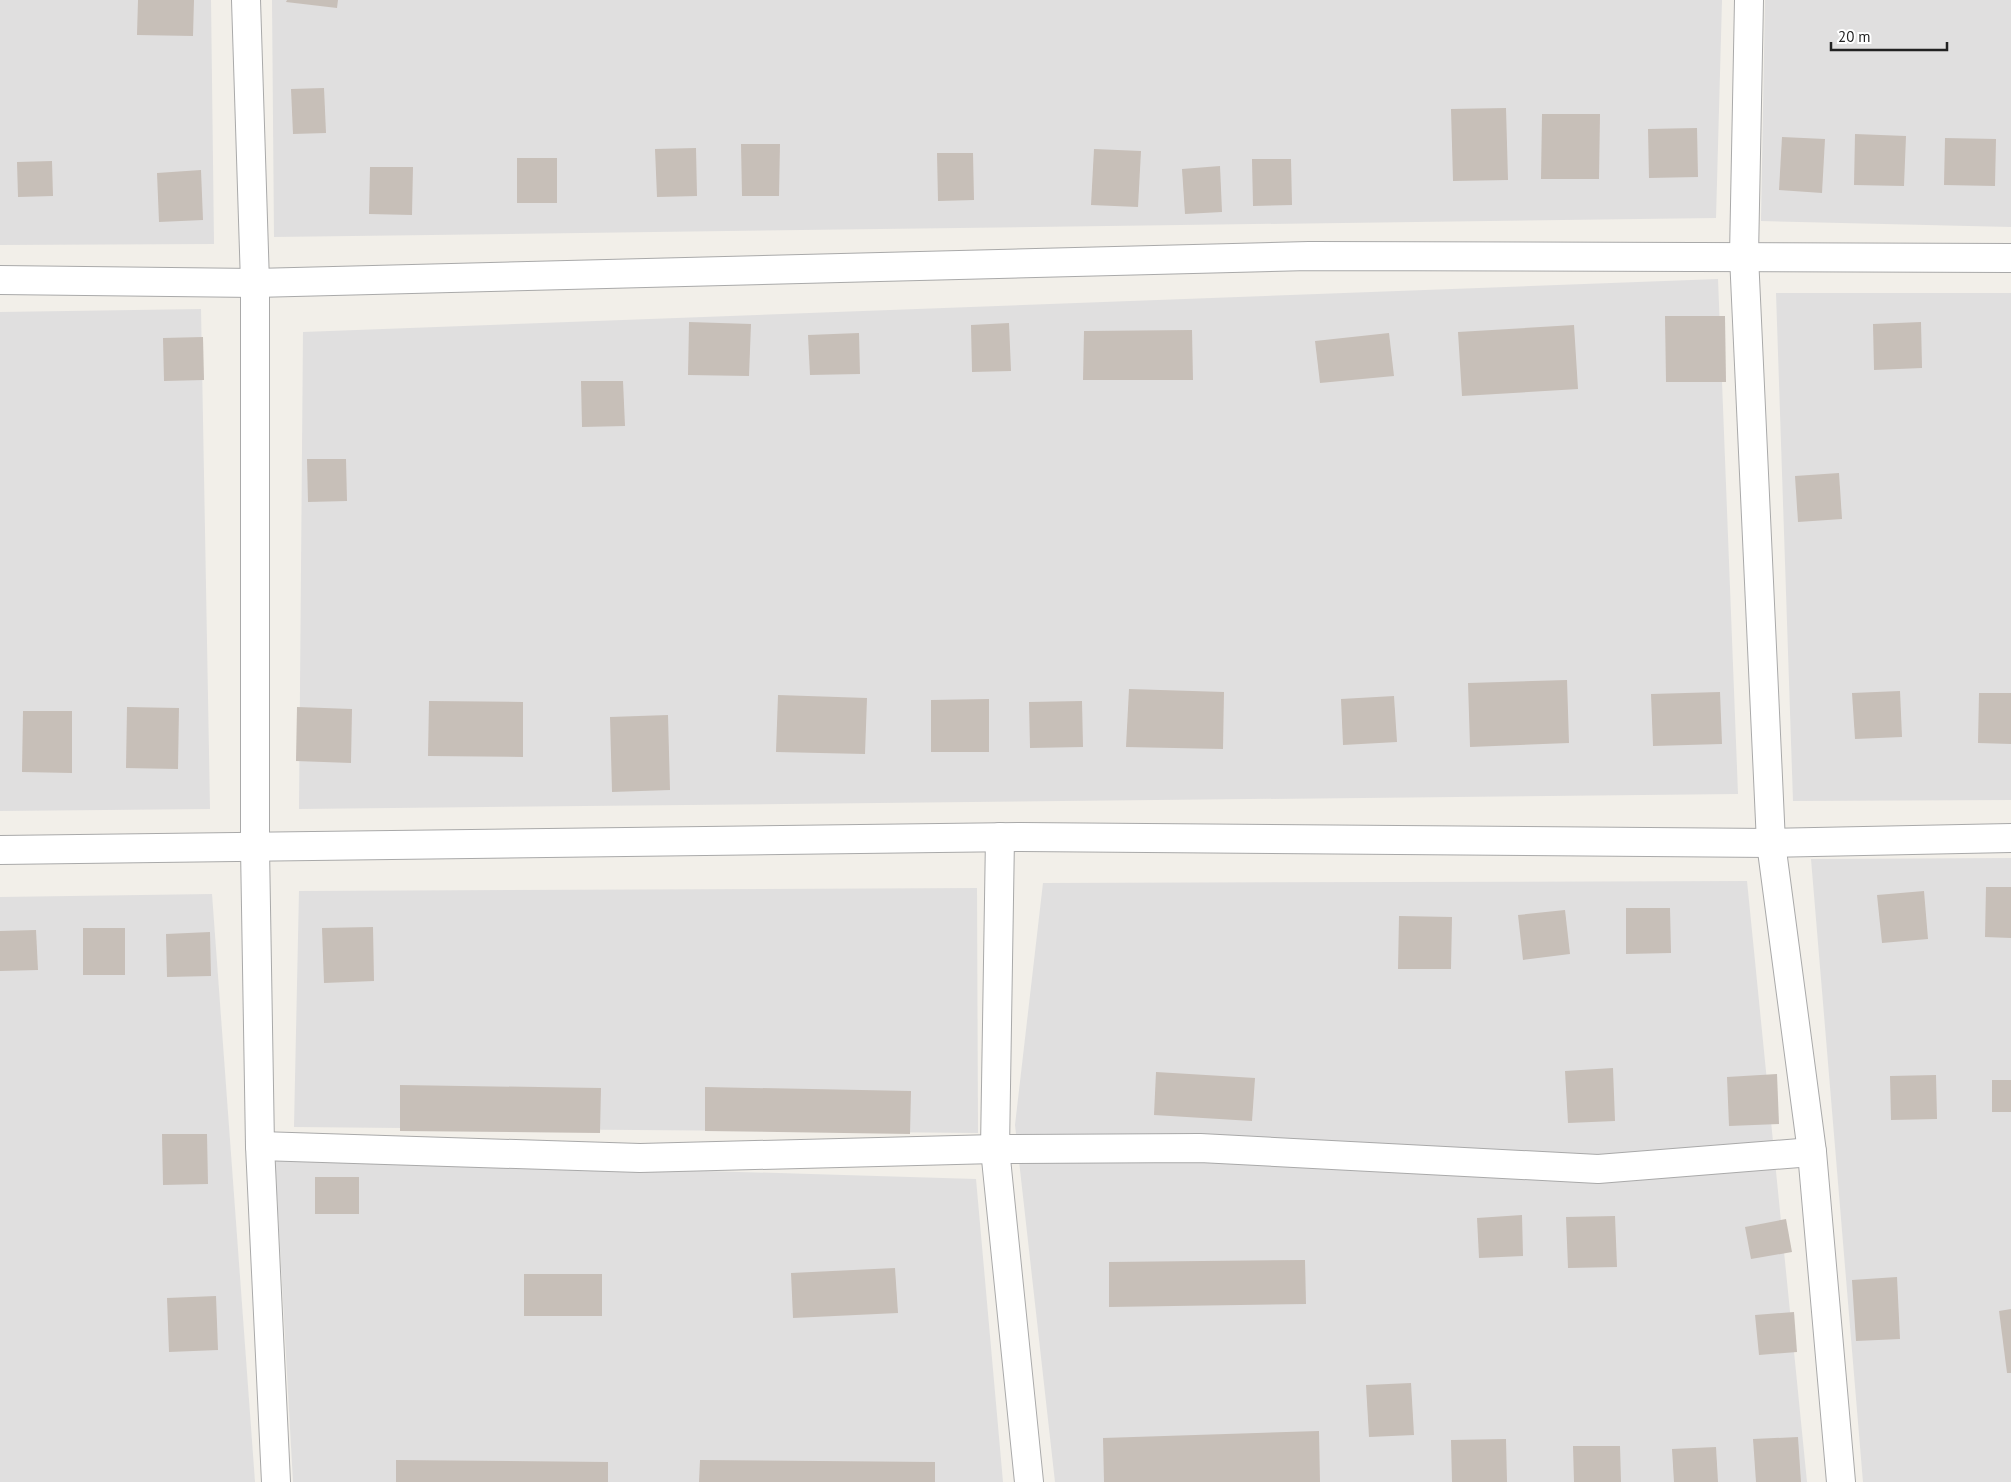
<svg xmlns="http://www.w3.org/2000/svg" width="2011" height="1482" viewBox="0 0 2011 1482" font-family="'PT Sans',sans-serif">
<rect width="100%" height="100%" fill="#f2efe9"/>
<g fill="#e0dfdf">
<polygon points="0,0 211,0 214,244 0,245"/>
<polygon points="272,0 1722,0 1716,218 274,237"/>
<polygon points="1765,0 2011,0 2011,227 1761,221"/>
<polygon points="1718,279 1738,794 299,809 303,332"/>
<polygon points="1776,293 2011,293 2011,800 1793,801"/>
<polygon points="201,309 210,809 0,811 0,312"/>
<polygon points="2011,858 2011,1482 1863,1482 1811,859"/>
<polygon points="1747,881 1807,1482 1055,1482 1015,1125 1043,883"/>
<polygon points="977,888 978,1133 294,1127 299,891"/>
<polygon points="212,894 255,1482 0,1482 0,897"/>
<polygon points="275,1158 976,1179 1003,1482 293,1482"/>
</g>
<g fill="#c7bfb8">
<polygon points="138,0 194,0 193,36 137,35"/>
<polygon points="287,0 338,0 337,8 286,2"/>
<polygon points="324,88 326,133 293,134 291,89"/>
<polygon points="1506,108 1508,180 1453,181 1451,109"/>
<polygon points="1542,114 1600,114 1599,179 1541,179"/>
<polygon points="1697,128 1698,177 1649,178 1648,129"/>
<polygon points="1855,134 1906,136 1904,186 1854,185"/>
<polygon points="1782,137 1825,139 1822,193 1779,190"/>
<polygon points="1945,138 1996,139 1995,186 1944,185"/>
<polygon points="741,144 780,144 779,196 742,196"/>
<polygon points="696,148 697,196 657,197 655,149"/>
<polygon points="1094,149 1141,151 1138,207 1091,205"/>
<polygon points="937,153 973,153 974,200 938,201"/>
<rect x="517" y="158" width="40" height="45"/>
<polygon points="1252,159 1291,159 1292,205 1253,206"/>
<polygon points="52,161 53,196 18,197 17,162"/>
<polygon points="1220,166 1222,212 1185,214 1182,169"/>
<polygon points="370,167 413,167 412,215 369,214"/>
<polygon points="201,170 203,220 159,222 157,173"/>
<polygon points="1665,316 1725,316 1726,382 1666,382"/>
<polygon points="689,322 751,324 749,376 688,375"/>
<polygon points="1921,322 1922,368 1874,370 1873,324"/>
<polygon points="1009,323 1011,371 972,372 971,325"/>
<polygon points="1574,325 1578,389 1462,396 1458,332"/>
<polygon points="1192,330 1193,380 1083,380 1084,331"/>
<polygon points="859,333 860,374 810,375 808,335"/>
<polygon points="1389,333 1394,376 1320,383 1315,341"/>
<polygon points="203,337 204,380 164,381 163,338"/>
<polygon points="581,381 623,381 625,426 582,427"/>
<polygon points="307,459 346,459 347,501 308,502"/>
<polygon points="1839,473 1842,519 1798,522 1795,476"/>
<polygon points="1567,680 1569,743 1470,747 1468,683"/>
<polygon points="1129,689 1224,692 1223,749 1126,747"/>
<polygon points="1900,691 1902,737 1855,739 1852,693"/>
<polygon points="1720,692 1722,744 1653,746 1651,694"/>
<polygon points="1979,693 2011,693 2011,744 1978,743"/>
<polygon points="778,695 867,698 865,754 776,752"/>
<polygon points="1394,696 1397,742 1343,745 1341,699"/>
<polygon points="989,699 989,752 931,752 931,700"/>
<polygon points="429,701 523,702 523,757 428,756"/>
<polygon points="1082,701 1083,747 1030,748 1029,702"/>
<polygon points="127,707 179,708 178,769 126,768"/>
<polygon points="297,707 352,709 351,763 296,761"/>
<polygon points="23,711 72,711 72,773 22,772"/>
<polygon points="668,715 670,790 612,792 610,717"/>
<polygon points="1986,887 2011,887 2011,938 1985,937"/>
<polygon points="1924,891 1928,939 1882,943 1877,895"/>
<polygon points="1626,908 1670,908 1671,953 1626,954"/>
<polygon points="1565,910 1570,954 1523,960 1518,915"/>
<polygon points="1399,916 1452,917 1451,969 1398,969"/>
<polygon points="373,927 374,981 324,983 322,928"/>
<rect x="83" y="928" width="42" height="47"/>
<polygon points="36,930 38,970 0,971 0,931"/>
<polygon points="210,932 211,976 167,977 166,934"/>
<polygon points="1613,1068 1615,1121 1568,1123 1565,1071"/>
<polygon points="1156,1072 1255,1078 1252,1121 1154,1115"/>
<polygon points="1777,1074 1779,1124 1729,1126 1727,1077"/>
<polygon points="1936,1075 1937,1119 1891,1120 1890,1076"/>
<rect x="1992" y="1080" width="19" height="32"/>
<polygon points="400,1085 601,1088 600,1133 400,1131"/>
<polygon points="705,1087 911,1091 910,1134 705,1131"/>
<polygon points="162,1134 207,1134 208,1184 163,1185"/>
<rect x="315" y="1177" width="44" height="37"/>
<polygon points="1522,1215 1523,1256 1479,1258 1477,1218"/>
<polygon points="1615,1216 1617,1267 1568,1268 1566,1217"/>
<polygon points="1786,1219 1792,1252 1751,1259 1745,1227"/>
<polygon points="1305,1260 1306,1304 1109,1307 1109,1262"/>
<polygon points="895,1268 898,1313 793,1318 791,1273"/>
<rect x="524" y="1274" width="78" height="42"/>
<polygon points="1897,1277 1900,1339 1856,1341 1852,1280"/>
<polygon points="216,1296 218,1350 169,1352 167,1298"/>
<polygon points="2011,1309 2011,1373 2007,1373 1999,1311"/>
<polygon points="1794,1312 1797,1352 1759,1355 1755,1315"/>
<polygon points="1411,1383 1414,1435 1369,1437 1366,1385"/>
<polygon points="1319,1431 1320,1482 1104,1482 1103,1438"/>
<polygon points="1798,1437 1801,1482 1756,1482 1753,1439"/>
<polygon points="1506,1439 1507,1482 1452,1482 1451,1440"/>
<polygon points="1573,1446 1620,1446 1621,1482 1574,1482"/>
<polygon points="1716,1447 1718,1482 1674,1482 1672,1449"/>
<polygon points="396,1460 608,1462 608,1482 396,1482"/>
<polygon points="700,1460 935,1462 935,1482 699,1482"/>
</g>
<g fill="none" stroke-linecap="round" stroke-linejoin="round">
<g stroke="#a9a9a9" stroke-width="30">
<g id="street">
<polyline points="246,0 255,283 255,848 260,1146 276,1482"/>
<polyline points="1749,0 1744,256 1771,843 1812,1152 1841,1482"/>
<polyline points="0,280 255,283 1309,256 2011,258"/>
<polyline points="1000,837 995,1149 1029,1482"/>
<polyline points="0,850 1021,837 1771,843 2011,838"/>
<polyline points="260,1146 640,1158 995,1149 1200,1148 1598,1169 1812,1152"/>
</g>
</g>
<use href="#street" stroke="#fff" stroke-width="28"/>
</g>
<path d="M1831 42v8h116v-8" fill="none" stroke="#222222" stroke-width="2.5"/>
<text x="1838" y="42" font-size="15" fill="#222222" stroke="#ffffff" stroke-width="4" paint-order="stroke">20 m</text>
</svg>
